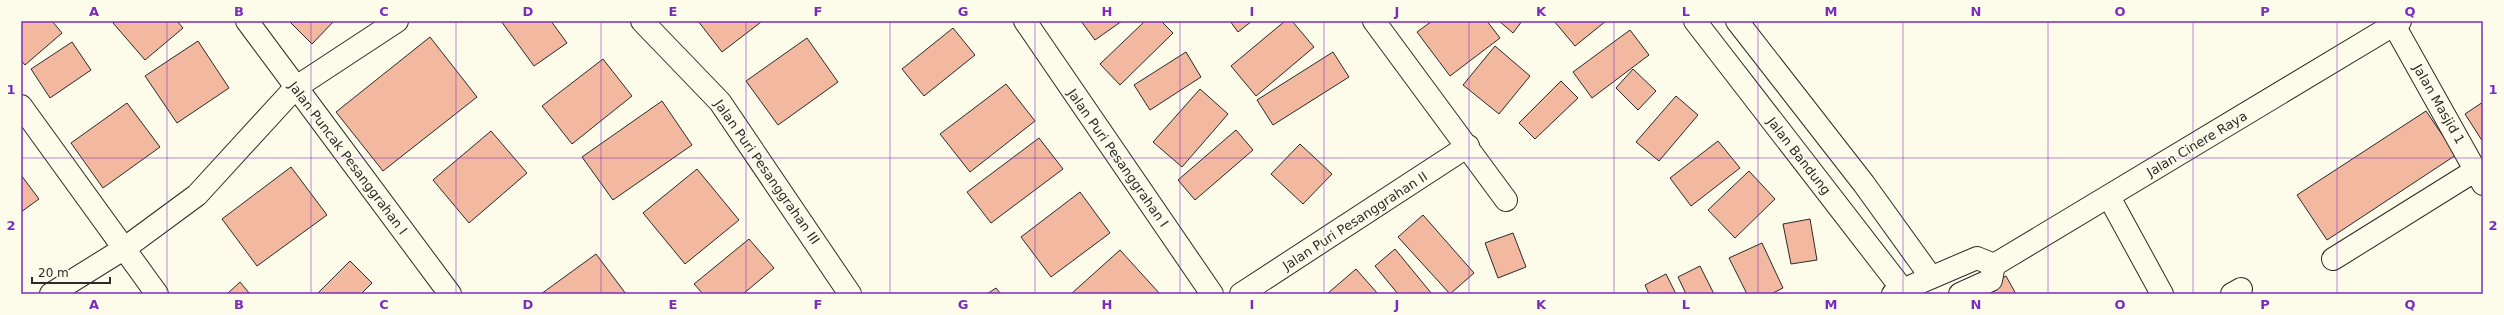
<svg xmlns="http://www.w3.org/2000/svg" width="2504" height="315" viewBox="0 0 2504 315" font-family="'DejaVu Sans',sans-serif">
<rect width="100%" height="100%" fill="#fdfbea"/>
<g fill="#f2b8a0" stroke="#2b2b2b">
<polygon points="21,21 52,21 62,33 25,65 21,60"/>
<polygon points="116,21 177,21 183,28 145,60 113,23"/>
<polygon points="289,21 334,21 312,44"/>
<polygon points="501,21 551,21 567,43 534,66"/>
<polygon points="698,21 760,21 761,22 722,52"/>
<polygon points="1081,21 1122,21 1095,40"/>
<polygon points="1145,21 1161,21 1173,33 1120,85 1100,64"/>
<polygon points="1230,21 1252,21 1238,32"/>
<polygon points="1285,21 1292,21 1314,47 1256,96 1231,66"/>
<polygon points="1432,21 1487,21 1500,38 1450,76 1417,32"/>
<polygon points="1499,21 1522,21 1513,33"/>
<polygon points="1554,21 1606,21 1575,46"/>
<polygon points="953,28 975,55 924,96 902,69"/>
<polygon points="1630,30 1649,55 1592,98 1573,72"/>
<polygon points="430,37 477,97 383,171 336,112"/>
<polygon points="807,38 838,82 778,125 746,81"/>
<polygon points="198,41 229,88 177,123 145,76"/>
<polygon points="72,42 91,70 50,98 31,69"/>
<polygon points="1495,46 1530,76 1499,114 1463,85"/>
<polygon points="1186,52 1201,77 1150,110 1134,85"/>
<polygon points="1333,52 1349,77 1273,125 1257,100"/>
<polygon points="603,59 632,96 572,144 542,106"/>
<polygon points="1633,69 1656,91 1638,110 1616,88"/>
<polygon points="1561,81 1578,98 1535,139 1519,123"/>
<polygon points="1006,84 1035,121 970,172 940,134"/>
<polygon points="1200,89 1228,114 1182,167 1153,142"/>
<polygon points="1676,96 1698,115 1659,161 1636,142"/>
<polygon points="662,101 692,145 613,200 582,157"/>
<polygon points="2483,102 2483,142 2465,114"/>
<polygon points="127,103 160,147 103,188 71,143"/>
<polygon points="2426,111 2456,155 2327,240 2297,195"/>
<polygon points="1236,130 1253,150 1195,200 1178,180"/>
<polygon points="491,131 527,173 469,223 433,180"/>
<polygon points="1039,138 1063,169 991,223 967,192"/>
<polygon points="1718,141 1740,168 1691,206 1670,178"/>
<polygon points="1300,144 1332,174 1303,204 1271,174"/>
<polygon points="291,167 327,215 257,266 222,219"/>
<polygon points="697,169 739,220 685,264 643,213"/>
<polygon points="1749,171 1775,199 1735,238 1708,210"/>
<polygon points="21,175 39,199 21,212"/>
<polygon points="1080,192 1110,233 1051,277 1021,237"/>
<polygon points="1423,215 1474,273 1450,294 1398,237"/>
<polygon points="1810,219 1817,260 1791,264 1783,224"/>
<polygon points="1513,233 1526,267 1498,278 1485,243"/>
<polygon points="749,239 774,268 743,294 703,294 694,284"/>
<polygon points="1762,243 1783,288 1771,294 1747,294 1729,258"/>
<polygon points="1395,249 1432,294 1398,294 1375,266"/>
<polygon points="1120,250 1160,294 1071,294"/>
<polygon points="596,254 626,294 541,294"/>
<polygon points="350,261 372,283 361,294 317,294"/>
<polygon points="1700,266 1714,294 1686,294 1678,277"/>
<polygon points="1356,269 1378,294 1327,294"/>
<polygon points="1666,274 1676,294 1649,294 1645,285"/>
<polygon points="2006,276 2016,294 1973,294"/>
<polygon points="240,282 250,294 227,294"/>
<polygon points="996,288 1001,294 987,294"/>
</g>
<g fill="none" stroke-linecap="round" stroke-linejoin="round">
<g stroke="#2b2b2b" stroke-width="24">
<g id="street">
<polyline points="247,21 450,294"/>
<polyline points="642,21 720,102 850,294"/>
<polyline points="1025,21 1212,294"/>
<polyline points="1374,21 1506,200"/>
<polyline points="2394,25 2483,184"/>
<polyline points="21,106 157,294"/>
<polyline points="2109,197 2162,294"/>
<polyline points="2333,259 2476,170"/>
<polyline points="51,294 125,248 197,195 295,88 397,21"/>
<polyline points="1241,294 1468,146"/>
<polyline points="2232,294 2241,289"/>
</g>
</g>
<g stroke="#2b2b2b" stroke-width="24">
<g id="secondary">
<polyline points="1695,21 1903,290"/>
<polyline points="1737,21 1864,184 1931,277"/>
<polyline points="1893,294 1977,258 1994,265"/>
<polyline points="1960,294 1991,280 1994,265 2400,21"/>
</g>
</g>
<use href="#street" stroke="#fdfbea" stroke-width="22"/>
<use href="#secondary" stroke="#fdfbea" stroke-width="22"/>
</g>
<path fill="none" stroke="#7b2cbf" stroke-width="1" stroke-opacity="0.55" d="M167,21v273M311,21v273M456,21v273M601,21v273M746,21v273M890,21v273M1035,21v273M1180,21v273M1324,21v273M1469,21v273M1614,21v273M1758,21v273M1903,21v273M2048,21v273M2193,21v273M2337,21v273M21,158h2462"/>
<g text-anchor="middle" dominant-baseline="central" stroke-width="3" stroke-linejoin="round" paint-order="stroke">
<g font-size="13" fill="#2b2b2b" stroke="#fdfbea">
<text transform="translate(2439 104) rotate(60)">Jalan Masjid 1</text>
<text transform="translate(2197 144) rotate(-31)">Jalan Cinere Raya</text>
<text transform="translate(1799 156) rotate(52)">Jalan Bandung</text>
<text transform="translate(348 158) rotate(53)">Jalan Puncak Pesanggrahan I</text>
<text transform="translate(1118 158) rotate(55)">Jalan Puri Pesanggrahan I</text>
<text transform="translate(767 172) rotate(55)">Jalan Puri Pesanggrahan III</text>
<text transform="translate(1355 221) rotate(-33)">Jalan Puri Pesanggrahan II</text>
</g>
</g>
<rect width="2504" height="315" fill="none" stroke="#fdfbea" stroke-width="44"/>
<path d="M32 277v6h78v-6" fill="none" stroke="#2b2b2b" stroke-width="2"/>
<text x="38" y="277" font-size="12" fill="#2b2b2b" stroke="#fdfbea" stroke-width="3" paint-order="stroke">20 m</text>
<rect x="22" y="22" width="2460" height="271" fill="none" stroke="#7b2cbf" stroke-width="1.5"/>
<g font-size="13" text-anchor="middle" font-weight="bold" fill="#7b2cbf">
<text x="94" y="16">A</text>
<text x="239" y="16">B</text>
<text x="384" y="16">C</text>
<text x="528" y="16">D</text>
<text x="673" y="16">E</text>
<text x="818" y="16">F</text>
<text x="963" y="16">G</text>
<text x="1107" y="16">H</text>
<text x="1252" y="16">I</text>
<text x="1397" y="16">J</text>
<text x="1541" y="16">K</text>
<text x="1686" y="16">L</text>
<text x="1831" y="16">M</text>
<text x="1976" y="16">N</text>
<text x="2120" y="16">O</text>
<text x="2265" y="16">P</text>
<text x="2410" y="16">Q</text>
<text x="11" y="94">1</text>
<text x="2493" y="94">1</text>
<text x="11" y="230">2</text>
<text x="2493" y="230">2</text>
<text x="94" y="309">A</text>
<text x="239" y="309">B</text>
<text x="384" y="309">C</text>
<text x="528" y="309">D</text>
<text x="673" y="309">E</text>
<text x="818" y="309">F</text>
<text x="963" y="309">G</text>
<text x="1107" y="309">H</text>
<text x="1252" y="309">I</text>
<text x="1397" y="309">J</text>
<text x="1541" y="309">K</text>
<text x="1686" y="309">L</text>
<text x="1831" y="309">M</text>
<text x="1976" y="309">N</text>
<text x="2120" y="309">O</text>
<text x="2265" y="309">P</text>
<text x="2410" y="309">Q</text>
</g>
</svg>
